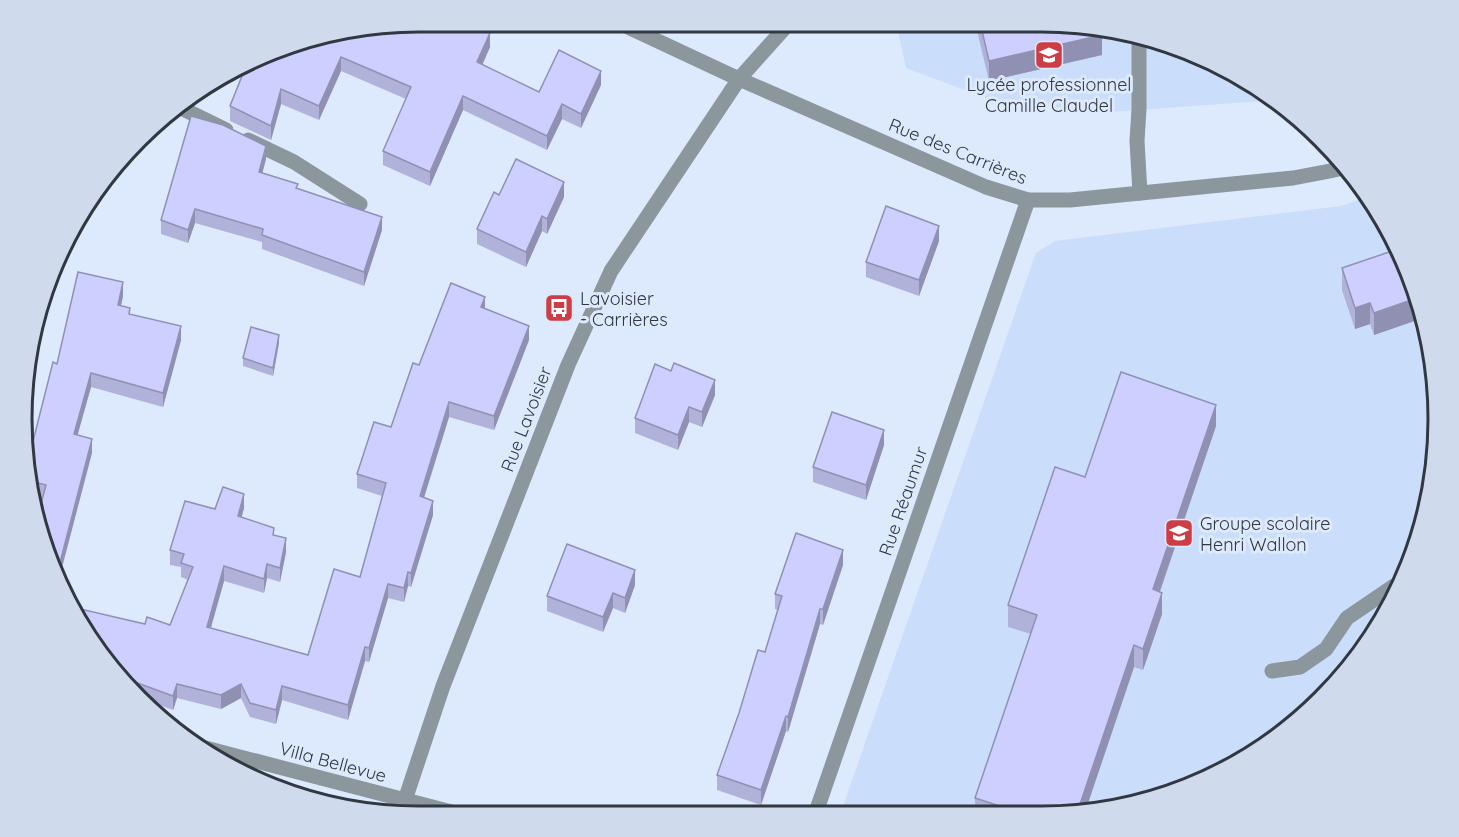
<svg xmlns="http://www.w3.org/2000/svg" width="1459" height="837" viewBox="0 0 1459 837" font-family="Quicksand,sans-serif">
<rect width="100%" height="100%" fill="#dde9fc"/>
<g fill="#caddfb">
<polygon points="896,22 1067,22 1169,42 1261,88 1276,100 1109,112 997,102 906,68"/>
<polygon points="1370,196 1408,266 1430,341 1438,418 1430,496 1408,570 1371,639 1321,700 1240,763 1168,795 1067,815 840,815 1036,253 1055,241 1341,206"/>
</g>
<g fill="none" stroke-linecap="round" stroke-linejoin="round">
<g stroke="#8b969d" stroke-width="15">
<polyline points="615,21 739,79 986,187 1028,200 1070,200 1293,178 1330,171 1346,167"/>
<polyline points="1139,36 1139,109 1137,141 1140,193"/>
<polyline points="175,105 226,130"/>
<polyline points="248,140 294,162 360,204"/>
<polyline points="1272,671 1300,667 1326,649 1347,618 1394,586 1401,584"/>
<polyline points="194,745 463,815"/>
<polyline points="403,815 405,800 443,686 568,365 611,271 739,79 790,22"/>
<polyline points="815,815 1028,200"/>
</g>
</g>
<g fill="#b0b2da">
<polygon points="975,22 1067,22 1102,55 989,81"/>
<polygon points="437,27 490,47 482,65 539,92 601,85 581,128 562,119 547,150 463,110 430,186 383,165 383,151 406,99 341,71 319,120 281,104 271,140 230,121 230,106 246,66"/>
<polygon points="266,159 262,173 298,189 382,230 364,286 262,249 262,242 195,223 188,243 161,234 161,220"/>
<polygon points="499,195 564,197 547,234 542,231 526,267 477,244 477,229"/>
<polygon points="939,241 919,296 866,277 866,262"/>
<polygon points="1408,266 1423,318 1374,335 1370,324 1355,329 1342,290 1342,268"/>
<polygon points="123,296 121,305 130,314 181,340 163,407 91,387 77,435 92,453 42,499 34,496 27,465 57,364"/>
<polygon points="485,308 529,340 494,430 449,417 424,498 433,515 411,587 408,586 404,602 388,598 369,662 365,661 348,720 282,700 276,724 250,717 241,698 221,709 177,698 173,710 146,700 103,661 145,624 170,625 188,580 181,577 181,567 170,565 170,550 215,509 244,508 241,518 274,535 286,552 280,582 267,578 264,593 224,581 210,628 308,655 360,577 382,496 357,488 357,474 391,427 419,365"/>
<polygon points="279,343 273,376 243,366 243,358"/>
<polygon points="715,395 702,427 689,422 678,450 635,433 635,418"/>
<polygon points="1216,426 1160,592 1162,614 1143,670 1134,667 1085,812 1067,815 975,815 975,798 1031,634 1008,627 1008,605 1085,477"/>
<polygon points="884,445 866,500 813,482 813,467"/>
<polygon points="843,565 823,625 820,624 788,732 786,731 761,805 717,790 717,775 765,652 778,610 775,609 775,594"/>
<polygon points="635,585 625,613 613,608 603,632 547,611 547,596"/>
</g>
<g fill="#9091b2">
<polygon points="490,33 490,47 477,77 477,62"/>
<polygon points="1102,35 1102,55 989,81 989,61"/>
<polygon points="341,57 341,71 319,120 319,106"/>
<polygon points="601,71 601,85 581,128 581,114"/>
<polygon points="281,89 281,104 271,140 271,126"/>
<polygon points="463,96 463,110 430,186 430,172"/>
<polygon points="562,104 562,119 547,150 547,136"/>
<polygon points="266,146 266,159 259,186 259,172"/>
<polygon points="564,182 564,197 547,234 547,219"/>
<polygon points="195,209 195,223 188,243 188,230"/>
<polygon points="542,216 542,231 526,267 526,252"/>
<polygon points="382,217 382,230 364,286 364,272"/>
<polygon points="939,226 939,241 919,296 919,280"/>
<polygon points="123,282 123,296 118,319 118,305"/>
<polygon points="485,297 485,311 481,307"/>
<polygon points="1417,298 1423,318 1374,335 1374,313"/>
<polygon points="1370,303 1370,324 1355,329 1355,308"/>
<polygon points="181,326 181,340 163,407 163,393"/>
<polygon points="529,326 529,340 494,430 494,416"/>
<polygon points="279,335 279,343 273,376 273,368"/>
<polygon points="91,373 91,387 74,448 74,434"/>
<polygon points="715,380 715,395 702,427 702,412"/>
<polygon points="449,402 449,417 420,510 420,496"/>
<polygon points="1216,405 1216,426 1153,611 1153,589"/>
<polygon points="689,407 689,422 678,450 678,435"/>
<polygon points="884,430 884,445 866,500 866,485"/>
<polygon points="92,439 92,453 58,583 56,578"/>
<polygon points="244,494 244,508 238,531 238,516"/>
<polygon points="433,501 433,515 411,587 411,573"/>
<polygon points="286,538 286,552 280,582 280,568"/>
<polygon points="843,550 843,565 823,625 823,609"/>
<polygon points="267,564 267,578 264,593 264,579"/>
<polygon points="224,566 224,581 207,642 207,627"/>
<polygon points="635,570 635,585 625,613 625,598"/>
<polygon points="408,572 408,586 404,602 404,588"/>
<polygon points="388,584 388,598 369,662 369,648"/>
<polygon points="613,593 613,608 603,632 603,617"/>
<polygon points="1162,593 1162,614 1143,670 1143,649"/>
<polygon points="820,609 820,624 788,732 788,717"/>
<polygon points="1134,645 1134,667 1085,812 1077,813"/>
<polygon points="365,647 365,661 348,720 348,705"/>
<polygon points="177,684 177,698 173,710 173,696"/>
<polygon points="241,684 241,698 221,709 221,695"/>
<polygon points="282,686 282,700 276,724 276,710"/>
<polygon points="786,716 786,731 761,805 761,790"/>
</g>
<g fill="#cdcffe" stroke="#9091b2" stroke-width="1.5">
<polygon points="418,21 423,21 437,27 439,21 464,21 490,33 477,62 539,92 559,50 601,71 581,114 562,104 547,136 463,96 430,172 383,151 411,87 341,57 319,106 281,89 271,126 230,106 246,66 291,42"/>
<polygon points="980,22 1067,22 1100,29 1102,35 989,61"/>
<polygon points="191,116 223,125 266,146 259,172 298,184 296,188 382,217 364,272 262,235 263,229 195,209 188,230 161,220"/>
<polygon points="516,159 564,182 547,219 542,216 526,252 477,229 494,192 499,195"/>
<polygon points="886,206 939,226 919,280 866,262"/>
<polygon points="1398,249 1408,266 1417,298 1374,313 1370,303 1355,308 1342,268"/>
<polygon points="78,272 123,282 118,305 130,308 129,314 181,326 163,393 91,373 74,434 92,439 56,578 51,570 38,515 46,485 30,481 27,465 53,362 57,364"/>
<polygon points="451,283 485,297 481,307 529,326 494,416 449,402 420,496 433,501 411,573 408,572 404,588 388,584 369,648 365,647 348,705 282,686 276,710 250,703 241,684 221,695 177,684 173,696 121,677 123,668 106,663 103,661 72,607 145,624 147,617 170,625 193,567 181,563 184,554 170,550 185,501 215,509 223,487 244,494 238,516 274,528 273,535 286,538 280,568 267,564 264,579 224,566 207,627 308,655 334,569 360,577 386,483 357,474 374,422 391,427 413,363 419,365"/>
<polygon points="251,327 279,335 273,368 243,358"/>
<polygon points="674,363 715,380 702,412 689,407 678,435 635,418 655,364 671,371"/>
<polygon points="1121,372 1216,405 1153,589 1162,593 1143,649 1134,645 1077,813 1067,815 1027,815 975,798 1037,615 1008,605 1055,467 1085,477"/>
<polygon points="832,412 884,430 866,485 813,467"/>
<polygon points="796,533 843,550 823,609 820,609 788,717 786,716 761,790 717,775 739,713 758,650 765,652 782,596 775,594"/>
<polygon points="567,544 635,570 625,598 613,593 603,617 547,596"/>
<polygon points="232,766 245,769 245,771 287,782 285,792"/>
</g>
<defs>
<g id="school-square" transform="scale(1.5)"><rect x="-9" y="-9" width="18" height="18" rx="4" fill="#cd3d45" stroke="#dde9fc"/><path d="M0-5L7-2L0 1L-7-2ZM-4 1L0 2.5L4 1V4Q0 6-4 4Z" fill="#fff"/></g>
<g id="bus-square" transform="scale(1.5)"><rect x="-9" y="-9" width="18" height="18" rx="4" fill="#cd3d45" stroke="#dde9fc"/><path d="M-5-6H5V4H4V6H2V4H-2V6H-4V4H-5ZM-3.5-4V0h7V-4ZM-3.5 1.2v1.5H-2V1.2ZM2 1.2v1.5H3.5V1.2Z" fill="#fff"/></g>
</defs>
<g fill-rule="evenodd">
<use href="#school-square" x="1049" y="55"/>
<use href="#bus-square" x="559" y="308"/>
<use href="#school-square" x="1179" y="533"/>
</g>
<g text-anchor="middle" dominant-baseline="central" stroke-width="6" stroke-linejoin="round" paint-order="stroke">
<g font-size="18" fill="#323841" stroke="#dde9fc" text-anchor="start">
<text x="1049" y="84" text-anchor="middle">Lycée professionnel<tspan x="1049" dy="21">Camille Claudel</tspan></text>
<text x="580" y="298">Lavoisier<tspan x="580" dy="21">- Carrières</tspan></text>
<text x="1200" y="523">Groupe scolaire<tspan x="1200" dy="21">Henri Wallon</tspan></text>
</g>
<g font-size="18" fill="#323841" stroke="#dde9fc">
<text transform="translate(958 151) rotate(22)">Rue des Carrières</text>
<text transform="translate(526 419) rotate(-69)">Rue Lavoisier</text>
<text transform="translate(903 501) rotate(-71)">Rue Réaumur</text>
<text transform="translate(333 762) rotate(15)">Villa Bellevue</text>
</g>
</g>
<path d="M0 0H1459V837H0ZM419 32H1041A387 387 0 0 1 1428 419V419A387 387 0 0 1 1041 806H419A387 387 0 0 1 32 419V419A387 387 0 0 1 419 32Z" fill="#cfdbed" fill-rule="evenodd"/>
<path fill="none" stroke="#323841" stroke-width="3" d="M419 32H1041A387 387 0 0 1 1428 419V419A387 387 0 0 1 1041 806H419A387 387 0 0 1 32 419V419A387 387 0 0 1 419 32Z"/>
</svg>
